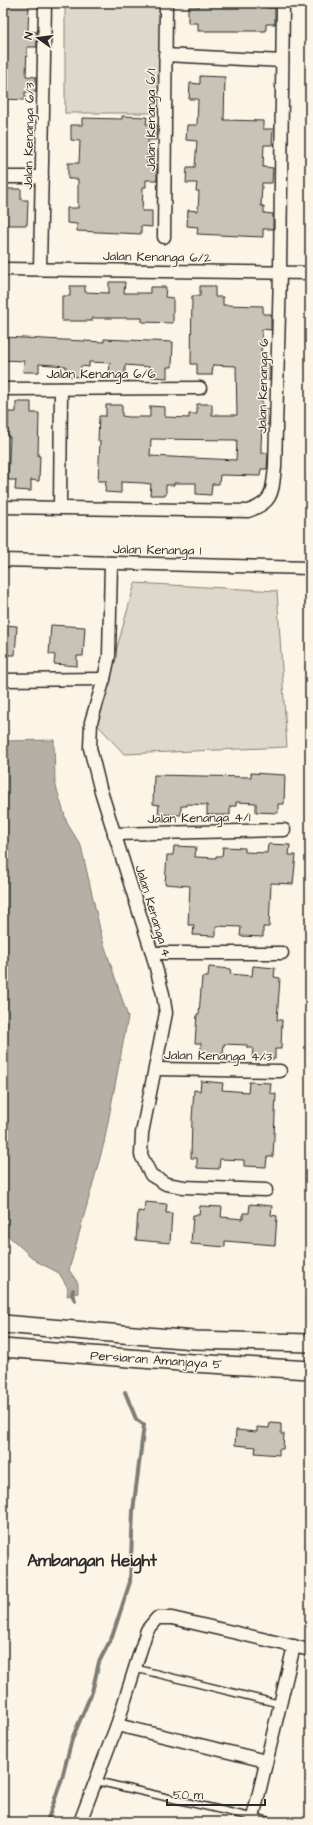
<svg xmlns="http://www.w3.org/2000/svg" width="313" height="1825" viewBox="0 0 313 1825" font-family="'Architects Daughter',sans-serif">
<rect width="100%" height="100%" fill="#fcf5e5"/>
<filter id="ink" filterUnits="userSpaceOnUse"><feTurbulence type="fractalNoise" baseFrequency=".025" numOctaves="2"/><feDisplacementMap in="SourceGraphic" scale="8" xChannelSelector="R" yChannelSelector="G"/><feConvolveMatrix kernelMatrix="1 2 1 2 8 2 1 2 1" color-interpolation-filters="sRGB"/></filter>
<g filter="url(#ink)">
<g fill="#ded8ca" stroke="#84827a">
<rect x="65" y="3" width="97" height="110"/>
<polygon points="135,583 277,591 287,747 124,754 96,723"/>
</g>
<polygon fill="#b4b0a5" stroke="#7d7b74" points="54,740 55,783 67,823 81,846 102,938 128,1017 104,1143 69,1270 78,1283 78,1293 67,1296 68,1288 59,1273 36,1261 3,1231 3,741"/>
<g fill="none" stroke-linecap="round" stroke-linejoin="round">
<g stroke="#7d7b74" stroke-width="4">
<polyline points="73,1290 72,1295 75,1300"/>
<polyline points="47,1822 62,1778 72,1739 92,1692 99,1662 112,1637 130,1582 133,1511 144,1425 136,1419 125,1392"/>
</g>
</g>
<g fill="#c8c3b7" stroke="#2b2b2b" fill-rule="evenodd">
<polygon points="4,3 29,3 28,31 37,32 37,47 27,47 26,76 36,77 36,92 25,92 25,100 3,99"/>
<polygon points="199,3 267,3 267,8 275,8 275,24 266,24 266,31 198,31 198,23 188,23 188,7 199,7"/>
<polygon points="200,76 225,77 224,120 263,121 263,129 273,129 272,145 264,145 263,167 273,168 272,183 262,183 261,206 264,206 264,213 273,214 273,229 263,229 263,237 197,234 198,227 187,226 188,210 198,211 199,191 196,191 197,183 186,183 187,167 195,167 197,141 186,140 187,125 197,125 198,99 189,99 190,83 200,84"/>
<polygon points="122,116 147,117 146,124 157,125 156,140 148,140 147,164 157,164 157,180 146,180 146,187 143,187 142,211 152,211 152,227 141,226 141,234 77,231 77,224 67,223 67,208 78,208 78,179 68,179 68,163 79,163 80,141 71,140 71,125 82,125 82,118 122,119"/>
<polygon points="6,189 21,189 21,200 28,200 27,225 3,225 3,199 5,199"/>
<polygon points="109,282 125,282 124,293 150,293 150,287 166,287 165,297 173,298 173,323 142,322 142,318 92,318 92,321 62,321 62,296 70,296 70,286 85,286 85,292 109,293"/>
<path d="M200,286h15v11h8v8l40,1v8h8v16l-9,-1 -1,27v8h9v16h-9l-1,21h2v8h7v16h-7l-1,21v7h7l-1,16h-6l-1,7 -40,-1 -1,9h-7l-1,11 -15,-1v-11h-22v2h-8v10h-16l1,-11 -8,-1 -22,-1v11l-16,-1 1,-11h-8l2,-40h-2l1,-25h7v-11h16v11l7,1h21v-11l15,1v10l24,1v-4h8v-10h15v11h25l-1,-49 -23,-1 -1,10h-15v-11h-6l1,-68h8zM151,439l86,1 -1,20 -86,-4z"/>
<polygon points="3,337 104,342 104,339 173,342 172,367 167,367 167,378 151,377 151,367 125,365 125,374 109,373 110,363 89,362 89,367 81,366 81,377 65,376 66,366 39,364 39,372 23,372 24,361 3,360"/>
<polygon points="16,402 31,402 31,413 39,413 38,456 40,456 39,481 31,480 31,491 15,490 16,480 8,480 10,437 8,437 8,412 16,412"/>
<polygon points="3,625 17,626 15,655 3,655"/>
<polygon points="51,625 85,627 83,656 77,656 77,666 54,664 55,655 49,654"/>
<polygon points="251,773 285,775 284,804 278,804 278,813 256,812 256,803 236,802 236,806 230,806 230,815 207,815 207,805 187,804 187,806 181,806 181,815 158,814 159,805 153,804 154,775 251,777"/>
<polygon points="268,844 290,845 289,855 296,855 293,884 271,883 269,927 263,927 263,937 240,936 241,927 216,926 216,936 193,935 194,925 188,925 190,886 165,884 167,855 173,855 174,846 196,847 195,857 216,858 216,856 222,856 223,847 245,848 245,852 267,853"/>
<polygon points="253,966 275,968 274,977 280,978 277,1020 282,1020 281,1049 275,1049 275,1059 252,1058 253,1048 247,1048 247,1045 224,1044 223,1054 201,1053 201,1043 195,1043 197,1014 199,1014 202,977 208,977 209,967 231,969 230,974 252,976"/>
<polygon points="201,1081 223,1083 222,1090 248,1092 249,1082 271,1083 270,1093 276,1094 273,1157 267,1157 266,1167 244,1166 244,1160 220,1159 219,1169 197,1168 197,1158 191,1158 192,1119 194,1090 200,1091"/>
<polygon points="145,1202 167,1204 166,1213 172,1213 170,1243 136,1240 138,1211 144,1212"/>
<polygon points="250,1204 272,1206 271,1215 277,1216 275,1245 225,1241 225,1247 191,1244 193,1215 199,1215 200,1206 222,1207 221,1217 243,1219 243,1213 249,1213"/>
<polygon points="270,1423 281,1424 281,1434 284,1434 283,1449 279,1449 279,1455 255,1453 256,1447 235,1445 236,1430 257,1432 257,1427 269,1428"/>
</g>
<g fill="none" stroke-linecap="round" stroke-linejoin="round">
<g stroke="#2b2b2b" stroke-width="9">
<g id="lane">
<polyline points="134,1668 280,1704"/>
<polyline points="96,1781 273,1822"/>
</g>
</g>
<g stroke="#2b2b2b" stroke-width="15">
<g id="street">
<polyline points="165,55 282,61"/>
<polyline points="3,177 42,177"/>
<polyline points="164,237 166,3"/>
<polyline points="3,269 310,273"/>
<polyline points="40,269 45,3"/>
<polyline points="3,389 200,388"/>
<path d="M3,507l245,4c26,-9 24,-19 27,-44l5,-194 3,-270"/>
<polyline points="60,508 61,389"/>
<polyline points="3,560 310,568"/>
<polyline points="111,563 109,656 104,679 91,722 90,748 100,788 152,953 163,994 166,1013 142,1133 141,1155 151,1175 166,1184 184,1187 266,1190"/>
<polyline points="3,680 104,679"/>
<polyline points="114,834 284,830"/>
<polyline points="152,953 282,953"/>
<polyline points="156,1069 280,1071"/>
<polyline points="117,1725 266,1761"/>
<polyline points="80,1822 117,1725 147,1630 157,1618 172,1618 310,1650"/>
<polyline points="252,1822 294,1646"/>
</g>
</g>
<g stroke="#2b2b2b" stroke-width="20">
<g id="secondary">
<polyline points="3,1324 194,1340 310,1343"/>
<polyline points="3,1348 192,1363 310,1370"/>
</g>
</g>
<use href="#lane" stroke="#fcf5e5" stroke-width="6"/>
<use href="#street" stroke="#fcf5e5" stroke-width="12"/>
<use href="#secondary" stroke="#fcf5e5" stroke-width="17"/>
</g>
</g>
<g text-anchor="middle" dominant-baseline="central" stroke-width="3" stroke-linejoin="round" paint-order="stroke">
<g font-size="13" fill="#2b2b2b" stroke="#fcf5e5">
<text transform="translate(151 120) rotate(-90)">Jalan Kenanga 6/1</text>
<text transform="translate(29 136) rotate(-89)">Jalan Kenanga 6/3</text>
<text transform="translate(157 257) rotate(1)">Jalan Kenanga 6/2</text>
<text x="101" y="374">Jalan Kenanga 6/6</text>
<text transform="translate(263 386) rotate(-89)">Jalan Kenanga 6</text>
<text transform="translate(157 550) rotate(1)">Jalan Kenanga 1</text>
<text transform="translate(199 818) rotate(-1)">Jalan Kenanga 4/1</text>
<text transform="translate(153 911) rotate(73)">Jalan Kenanga 4</text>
<text transform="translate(218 1056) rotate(1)">Jalan Kenanga 4/3</text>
<text transform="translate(156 1360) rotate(4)">Persiaran Amanjaya 5</text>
</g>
<g font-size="17" font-weight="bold" fill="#2b2b2b" stroke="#fcf5e5">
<text x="92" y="1561">Ambangan Height</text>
</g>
</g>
<rect width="313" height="1825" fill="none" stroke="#fcf5e5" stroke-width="16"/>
<rect x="8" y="8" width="297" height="1809" fill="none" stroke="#2b2b2b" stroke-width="1.5" filter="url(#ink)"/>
<g transform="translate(38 38) rotate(284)" stroke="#fcf5e5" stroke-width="3" paint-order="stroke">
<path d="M0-3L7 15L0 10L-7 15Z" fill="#2b2b2b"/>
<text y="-6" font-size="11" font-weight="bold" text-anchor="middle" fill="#2b2b2b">N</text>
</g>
<path d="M167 1799v6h98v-6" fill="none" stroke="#2b2b2b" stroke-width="2"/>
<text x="173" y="1799" font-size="12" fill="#2b2b2b" stroke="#fcf5e5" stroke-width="3" paint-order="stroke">50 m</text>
</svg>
